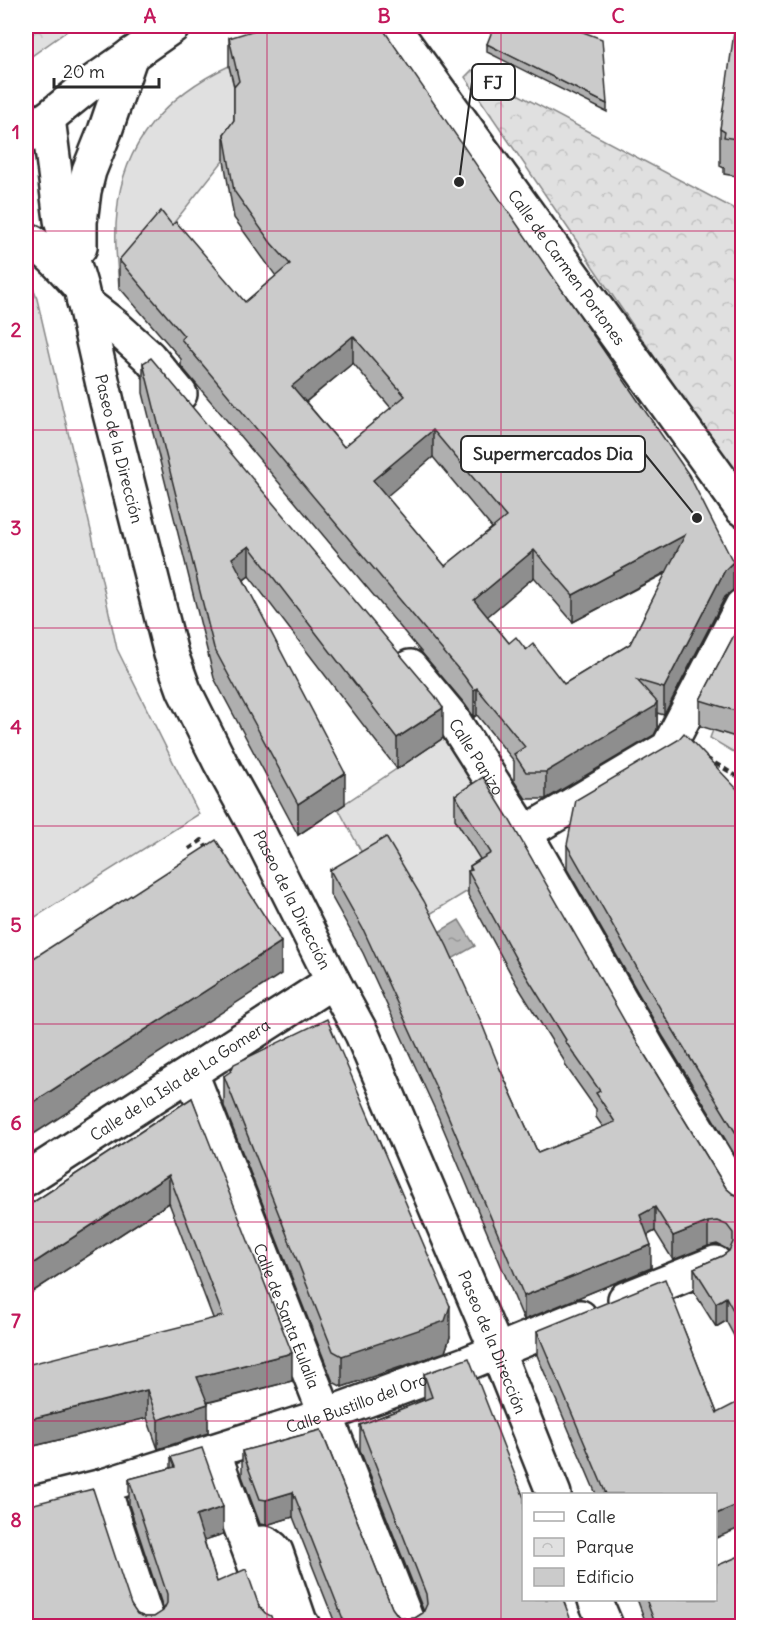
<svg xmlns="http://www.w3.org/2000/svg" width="768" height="1652" viewBox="0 0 768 1652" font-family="Delius,sans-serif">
<defs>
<pattern id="park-crowns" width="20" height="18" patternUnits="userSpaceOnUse" patternTransform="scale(1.5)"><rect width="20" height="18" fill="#e0e0e0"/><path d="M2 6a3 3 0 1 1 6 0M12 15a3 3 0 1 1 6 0" fill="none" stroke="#c0c0c0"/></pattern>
<pattern id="water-ripples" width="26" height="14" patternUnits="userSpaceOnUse" patternTransform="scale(1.5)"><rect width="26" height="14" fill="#b6b6b6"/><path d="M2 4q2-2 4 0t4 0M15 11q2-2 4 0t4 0" fill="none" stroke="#949494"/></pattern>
</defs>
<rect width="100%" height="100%" fill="#fff"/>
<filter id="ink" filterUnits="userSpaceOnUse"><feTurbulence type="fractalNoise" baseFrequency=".0167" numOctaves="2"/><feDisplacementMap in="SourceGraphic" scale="12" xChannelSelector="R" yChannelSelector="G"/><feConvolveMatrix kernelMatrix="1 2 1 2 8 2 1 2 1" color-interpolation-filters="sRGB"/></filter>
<g filter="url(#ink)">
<g fill="#e0e0e0" stroke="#868686" stroke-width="1.5">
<path d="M229,66l10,42 -5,6v33l-73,92 -42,48c-2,-25 -5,-49 -2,-74 5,-70 51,-119 112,-147z"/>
<polygon points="26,278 31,282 37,299 92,535 117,649 199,814 26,923"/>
<polygon points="713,730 742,739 742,757 710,738"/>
<polygon points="449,734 488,798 491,877 420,920 371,870 338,808"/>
</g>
<g fill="url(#park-crowns)" stroke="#868686" stroke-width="1.5">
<polygon points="26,26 74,26 26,60"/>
<polygon points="472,70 742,213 742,468 738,469 734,473 593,267 578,243 465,77"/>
</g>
<polygon fill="url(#water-ripples)" stroke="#7e7e7e" stroke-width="1.5" points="459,920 475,946 452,959 437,933"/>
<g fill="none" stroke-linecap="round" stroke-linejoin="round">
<g stroke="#2b2b2b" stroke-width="38">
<g id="minor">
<path id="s1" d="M392,26l350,483"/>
<path id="s2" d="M48,118l13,102 20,68 26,114 64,252 13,36 36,72 37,67 76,152 29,53 135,317 57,143"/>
<polyline points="26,136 90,84 173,26"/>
<path d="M26,239c21,10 36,28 52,46"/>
<polyline points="80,247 80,222 84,191 89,171 105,131 131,55"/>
<polyline points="84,302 115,326 149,357 180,394"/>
<path id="s3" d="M410,667l40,48 75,118 123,215 94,154"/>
<polyline points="525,833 668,748 742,606"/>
<path id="s4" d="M191,1073l218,553"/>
<path id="s5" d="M26,1179l307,-198"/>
<polyline points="625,1299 715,1263"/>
<polyline points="213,1451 277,1626"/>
<polyline points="103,1486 149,1626"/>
<path id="s6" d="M26,1505l77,-19 223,-71 142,-52 112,-46"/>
<path d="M248,1546c12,-4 19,-6 28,6l24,70 3,4"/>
<polyline points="595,1600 606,1626"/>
</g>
</g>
<g stroke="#2b2b2b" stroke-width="4" stroke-dasharray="6 4.5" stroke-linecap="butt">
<polyline points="706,758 742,779"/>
<polyline points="189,849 202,840 208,850"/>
</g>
<use href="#minor" stroke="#fff" stroke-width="33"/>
</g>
<g fill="#afafaf" stroke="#2b2b2b" stroke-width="1.5" fill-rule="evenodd">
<polygon points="742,26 742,177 724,174 724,168 720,166 720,129"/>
<path d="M229,38l504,552 -8,7 -61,118 -7,-2v16l-3,6 -108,64h-20l-12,-18v-20l-37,-46 -3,2 -10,-14 -283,-337v-7l-62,-72v-27l53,-35 73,77 31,-26 -42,-58 -10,-57v-27l10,-13v-35l-5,-20zM353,363l38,45 -47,39 -38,-45zM433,457l59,71 -47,38 -59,-70zM666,573l-36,71 -66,40 -38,-34 -17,-7 -22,-27 47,-39 39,45z"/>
<polygon points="487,44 607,104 607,112 487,52"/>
<polygon points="143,363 443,738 397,769 249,576 244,580 345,804 298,835 214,678 143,393"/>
<polygon points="742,620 742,739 700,726 700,700"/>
<polygon points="738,790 742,792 742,1167 664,1038 567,869 567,845"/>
<polygon points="455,795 632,1034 726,1188 733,1194 742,1197 742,1351 726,1321 716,1327 694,1292 694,1268 722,1256 729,1251 727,1249 717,1244 708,1246 673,1260 655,1231 648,1235 651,1268 524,1320 438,1116 363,953 330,894 330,870 500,1069 538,1153 603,1127 596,1117 596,1109 565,1065 565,1062 517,985 468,895 468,871 470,871 470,866 480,859 455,819"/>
<polygon points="224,1076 450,1337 445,1352 342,1387 333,1382 224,1106"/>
<polygon points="192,1098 292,1381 207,1403 208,1433 158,1449 147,1418 26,1448 213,1318 169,1203 26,1296 26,1207"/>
<polygon points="682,1325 717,1413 716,1494 596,1494 537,1355 537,1331"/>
<polygon points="424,1374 573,1626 335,1623 293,1517 266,1525 260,1524 242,1476 242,1451 321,1430 392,1608 398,1616 406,1619 415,1618 424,1612 360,1450 360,1425 424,1400"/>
<polygon points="171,1457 223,1534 204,1540 217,1582 259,1606 265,1613 26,1626 131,1605 137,1614 145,1617 154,1617 164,1611 129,1505 129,1479 171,1468"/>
<polygon points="637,1599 716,1599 742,1626 647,1626"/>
</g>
<g fill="#8e8e8e" stroke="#2b2b2b" stroke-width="1.5">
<polygon points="353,336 353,363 292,413 292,386"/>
<polygon points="433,430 433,457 373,508 373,480"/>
<polygon points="685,535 685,562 573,622 573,595"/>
<polygon points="249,546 249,576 232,588 232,558"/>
<polygon points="534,550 534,577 474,628 474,600"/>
<polygon points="733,562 733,590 725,597 664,715 664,688 725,570"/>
<polygon points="477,688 477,715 474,717 474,690"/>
<polygon points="657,702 657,729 654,735 546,799 546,772"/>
<polygon points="443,708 443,738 397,769 397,738"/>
<polygon points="345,773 345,804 298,835 298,804"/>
<polygon points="281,942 281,974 26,1139 26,1107"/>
<polygon points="169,1175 169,1203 26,1296 26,1268"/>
<polygon points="655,1207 655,1231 640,1239 640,1215"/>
<polygon points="708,1222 708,1246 673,1260 673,1236"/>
<polygon points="651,1245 651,1268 524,1320 524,1296"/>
<polygon points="726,1297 726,1321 716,1327 716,1303"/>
<polygon points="450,1306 450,1337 445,1352 342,1387 342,1356"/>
<polygon points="292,1353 292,1381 197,1405 197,1377"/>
<polygon points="147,1390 147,1418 26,1448 26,1420"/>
<polygon points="208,1404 208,1433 158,1449 158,1420"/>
<polygon points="293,1492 293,1517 266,1525 266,1500"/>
<polygon points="742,1503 742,1527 716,1538 716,1514"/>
<polygon points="223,1507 223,1534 196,1543 196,1516"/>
</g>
<g fill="#cbcbcb" stroke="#2b2b2b" stroke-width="1.5" fill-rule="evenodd">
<path d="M268,26h113l308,449 44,87 -8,8 -61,118 -27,-8 20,22 -3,5 -108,65h-20l-12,-18 11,-7 -48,-59 -3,2 -10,-14 -283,-337 3,-3 -65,-76 42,-49 11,14 4,-3 9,10 60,70 45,-38 -19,-21 -37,-52 -10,-57 10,-14v-33l5,-6 -10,-43zM353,336l52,60 -61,51 -52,-61zM433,430l73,87 -61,49 -72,-86zM685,535l-55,109 -66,40 -31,-40 -7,6 -10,-13 -7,6 -35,-43 60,-50 39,45z"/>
<polygon points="494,26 567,26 602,39 607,104 487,44"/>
<polygon points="735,26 742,26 742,140 724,137 725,132 720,129"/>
<polygon points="151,358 435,696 443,708 397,738 249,546 232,558 345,773 298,804 214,648 143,363"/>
<polygon points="742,620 742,713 700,700"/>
<polygon points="684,733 738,790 742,792 742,1143 664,1015 567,845 576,800 678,740"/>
<polygon points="483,777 509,819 632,1034 726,1188 733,1194 742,1197 742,1327 726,1297 716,1303 694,1268 722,1256 729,1251 733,1242 733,1233 727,1225 717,1221 708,1222 673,1236 655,1207 640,1215 651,1245 524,1296 438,1092 363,929 330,870 386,837 424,901 447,946 480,1019 500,1069 538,1153 615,1122 596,1093 600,1091 565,1041 566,1040 517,961 468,871 472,870 470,866 491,853 455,795"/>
<polygon points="216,840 281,942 26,1107 26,963"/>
<polygon points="327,1019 450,1306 445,1321 342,1356 333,1351 224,1076 231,1071 234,1064"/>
<polygon points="192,1098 292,1353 197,1377 208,1404 158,1420 147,1390 26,1420 26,1365 223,1316 169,1175 26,1268 26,1207"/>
<polygon points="665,1279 682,1322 681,1322 717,1413 742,1400 742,1503 716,1514 716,1494 606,1494 537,1331"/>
<polygon points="469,1358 524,1498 524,1599 563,1599 573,1626 328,1626 343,1619 293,1492 266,1500 260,1499 242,1451 321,1430 392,1608 398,1616 406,1619 415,1618 423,1613 427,1604 426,1594 360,1425 432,1397 424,1374"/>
<polygon points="202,1448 223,1507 196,1516 217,1582 246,1569 259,1606 265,1613 271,1616 274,1626 26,1626 26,1506 93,1489 131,1605 137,1614 145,1617 154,1617 163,1611 167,1603 167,1594 129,1479 175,1467 171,1457"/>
<polygon points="742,1555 742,1626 656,1626 646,1599 716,1599 716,1566"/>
</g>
</g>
<path fill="none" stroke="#c2185b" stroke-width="1.5" stroke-opacity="0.55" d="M267,26v1600M501,26v1600M26,231h716M26,430h716M26,628h716M26,826h716M26,1024h716M26,1222h716M26,1421h716"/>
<g text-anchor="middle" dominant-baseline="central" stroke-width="6" stroke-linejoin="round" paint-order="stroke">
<g font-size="16" fill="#2b2b2b" stroke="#fff">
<text stroke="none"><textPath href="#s1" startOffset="298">Calle de Carmen Portones</textPath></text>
<text stroke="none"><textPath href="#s2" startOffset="339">Paseo de la Dirección</textPath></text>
<text stroke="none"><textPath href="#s3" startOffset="112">Calle Panizo</textPath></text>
<text stroke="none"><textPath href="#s2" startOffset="825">Paseo de la Dirección</textPath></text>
<text stroke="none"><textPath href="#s5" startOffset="183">Calle de la Isla de La Gomera</textPath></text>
<text stroke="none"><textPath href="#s4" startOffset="261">Calle de Santa Eulalia</textPath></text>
<text stroke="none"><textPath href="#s2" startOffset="1311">Paseo de la Dirección</textPath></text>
<text stroke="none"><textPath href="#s6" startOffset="346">Calle Bustillo del Oro</textPath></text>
</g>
</g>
<path fill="none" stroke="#2b2b2b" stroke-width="2" d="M459 182L472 82M697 518L645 454"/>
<g fill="#2b2b2b" stroke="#fff" stroke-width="2">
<circle cx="459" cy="182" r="6"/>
<circle cx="697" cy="518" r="6"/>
</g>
<g fill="#fff" stroke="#2b2b2b" stroke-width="2">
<rect x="472" y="64" width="43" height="36" rx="6"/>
<rect x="461" y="436" width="184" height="36" rx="6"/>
</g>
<g font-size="18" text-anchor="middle" font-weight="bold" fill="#2b2b2b">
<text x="493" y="89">FJ</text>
<text x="553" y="460">Supermercados Dia</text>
</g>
<rect width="768" height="1652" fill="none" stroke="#fff" stroke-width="66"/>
<rect x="522" y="1493" width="195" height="108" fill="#ffffff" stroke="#aaaaaa" stroke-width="1.5"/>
<rect x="534" y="1512" width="30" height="9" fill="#ffffff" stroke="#aaaaaa" stroke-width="1.5"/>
<text x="576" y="1523" font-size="18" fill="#2b2b2b">Calle</text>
<rect x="534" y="1538" width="30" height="18" fill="url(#park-crowns)" stroke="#aaaaaa" stroke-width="1.5"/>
<text x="576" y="1553" font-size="18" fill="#2b2b2b">Parque</text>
<rect x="534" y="1568" width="30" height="18" fill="#cbcbcb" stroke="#aaaaaa" stroke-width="1.5"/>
<text x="576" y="1583" font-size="18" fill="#2b2b2b">Edificio</text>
<path d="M54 78v9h105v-9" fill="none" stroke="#2b2b2b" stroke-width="3"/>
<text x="63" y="78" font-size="18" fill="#2b2b2b" stroke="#ffffff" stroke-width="4.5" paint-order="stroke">20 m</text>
<rect x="33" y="33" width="702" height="1586" fill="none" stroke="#c2185b" stroke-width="2"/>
<g font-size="20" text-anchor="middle" font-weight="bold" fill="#c2185b">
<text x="150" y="23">A</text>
<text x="384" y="23">B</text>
<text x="618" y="23">C</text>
<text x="16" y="139">1</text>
<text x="16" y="337">2</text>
<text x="16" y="535">3</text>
<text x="16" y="734">4</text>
<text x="16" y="932">5</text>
<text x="16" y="1130">6</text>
<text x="16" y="1328">7</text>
<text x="16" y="1527">8</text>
</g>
</svg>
